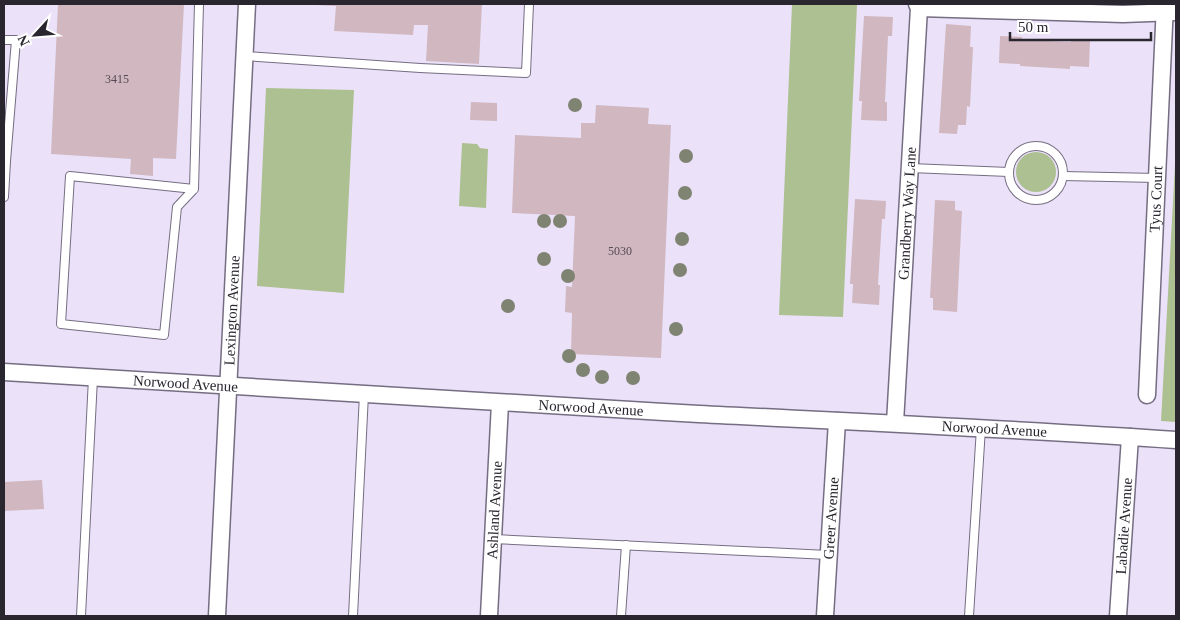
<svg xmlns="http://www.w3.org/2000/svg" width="1180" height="620" viewBox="0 0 1180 620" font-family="'Times New Roman',serif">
<rect width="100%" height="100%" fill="#ebe2f9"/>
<g fill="#adc091">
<polygon points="792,4 857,5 843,317 779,315"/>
<polygon points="266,88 354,90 344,293 257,286"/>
<polygon points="462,143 477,144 480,148 488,149 486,208 459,206"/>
<polygon points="1176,146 1176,422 1161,421"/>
<circle cx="1036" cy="172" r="20"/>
</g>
<g fill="#d0b7c0">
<polygon points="58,4 184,4 176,159 153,158 153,176 130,174 131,159 51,154"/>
<polygon points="316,4 482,4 479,64 426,61 428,25 414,25 413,35 334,31 336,6 316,5"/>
<polygon points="864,16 893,17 892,36 888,36 885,102 887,102 887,121 861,120 862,101 859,101"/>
<polygon points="946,24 971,26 970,47 973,47 970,107 967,106 966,125 958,125 957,134 939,133"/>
<polygon points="1000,36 1022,37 1022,40 1071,42 1071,39 1090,40 1089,67 1070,66 1070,69 1020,66 1020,64 999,63"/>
<polygon points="471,102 497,103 497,121 470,120"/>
<polygon points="596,105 649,108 648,124 671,125 661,358 571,354 572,313 565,312 566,286 572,287 575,216 512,213 515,135 581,138 581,123 595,123"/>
<polygon points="855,199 886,201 885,219 882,219 878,285 880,285 879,305 852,303 853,284 850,284"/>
<polygon points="935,200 955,201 955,210 962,211 957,312 933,310 933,298 930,298"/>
<polygon points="42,480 44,509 4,511 4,482"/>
</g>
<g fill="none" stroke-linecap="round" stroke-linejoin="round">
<g stroke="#756d81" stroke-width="10">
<g id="lane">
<polyline points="4,40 16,40 6,161"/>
<polyline points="245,56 420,68 526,73 529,4"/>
<circle cx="1036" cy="173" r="27"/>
<polyline points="4,161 6,161 4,197"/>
<polyline points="910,168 1009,172"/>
<polyline points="1063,176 1157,178"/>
<polyline points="194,189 70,176 61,324 164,335 177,207 194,189 199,4"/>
<polyline points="493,539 828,555"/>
<polyline points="81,616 93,378"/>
<polyline points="353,616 364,394"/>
<polyline points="621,616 626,545"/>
<polyline points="969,616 981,428"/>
</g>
</g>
<g stroke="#756d81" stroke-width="19">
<g id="street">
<polyline points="919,8 1123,14 1176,12"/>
<path id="s1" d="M4,372c231,15 463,29 695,42 159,8 318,15 477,26"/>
<path id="s2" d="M1147,395l18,-391"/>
<path id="s3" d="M895,423l24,-415 -2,-4"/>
<path id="s4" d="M217,616l30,-612"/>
<path id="s5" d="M489,616l11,-213"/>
<path id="s6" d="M825,616l12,-195"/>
<path id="s7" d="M1118,616l12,-179"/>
</g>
</g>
<use href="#lane" stroke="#fff" stroke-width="8"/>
<use href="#street" stroke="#fff" stroke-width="16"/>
</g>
<g fill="#7f8371">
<circle cx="575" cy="105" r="7"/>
<circle cx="686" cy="156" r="7"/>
<circle cx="685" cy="193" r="7"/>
<circle cx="544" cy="221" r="7"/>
<circle cx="560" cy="221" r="7"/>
<circle cx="682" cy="239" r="7"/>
<circle cx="544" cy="259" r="7"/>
<circle cx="680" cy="270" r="7"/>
<circle cx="568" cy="276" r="7"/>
<circle cx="508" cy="306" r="7"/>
<circle cx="676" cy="329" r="7"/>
<circle cx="569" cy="356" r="7"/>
<circle cx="583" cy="370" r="7"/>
<circle cx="602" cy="377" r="7"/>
<circle cx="633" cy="378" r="7"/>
</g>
<g text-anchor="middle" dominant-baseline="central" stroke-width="5" stroke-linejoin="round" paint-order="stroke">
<g font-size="12" fill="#544a53">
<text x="117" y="79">3415</text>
<text x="620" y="251">5030</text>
</g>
<g font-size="15" fill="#2a262f" stroke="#fff">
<text stroke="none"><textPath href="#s2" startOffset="196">Tyus Court</textPath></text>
<text stroke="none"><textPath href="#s3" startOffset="210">Grandberry Way Lane</textPath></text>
<text stroke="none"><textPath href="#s4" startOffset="306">Lexington Avenue</textPath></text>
<text stroke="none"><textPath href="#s1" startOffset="182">Norwood Avenue</textPath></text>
<text stroke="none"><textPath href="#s1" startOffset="588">Norwood Avenue</textPath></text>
<text stroke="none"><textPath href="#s1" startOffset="992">Norwood Avenue</textPath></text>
<text stroke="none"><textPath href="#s5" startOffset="106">Ashland Avenue</textPath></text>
<text stroke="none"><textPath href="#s6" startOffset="98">Greer Avenue</textPath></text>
<text stroke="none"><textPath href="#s7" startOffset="90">Labadie Avenue</textPath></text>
</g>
</g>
<rect width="1180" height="620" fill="none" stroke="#2a262f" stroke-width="10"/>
<g transform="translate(35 35) rotate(244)" stroke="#ffffff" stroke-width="4" paint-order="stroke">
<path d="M0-4L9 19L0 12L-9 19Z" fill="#2a262f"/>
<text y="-8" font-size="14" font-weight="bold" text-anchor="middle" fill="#2a262f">N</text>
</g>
<path d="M1010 32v8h141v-8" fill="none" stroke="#2a262f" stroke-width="2.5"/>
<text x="1018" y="32" font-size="15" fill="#2a262f" stroke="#ffffff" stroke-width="4" paint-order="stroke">50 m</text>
</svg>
